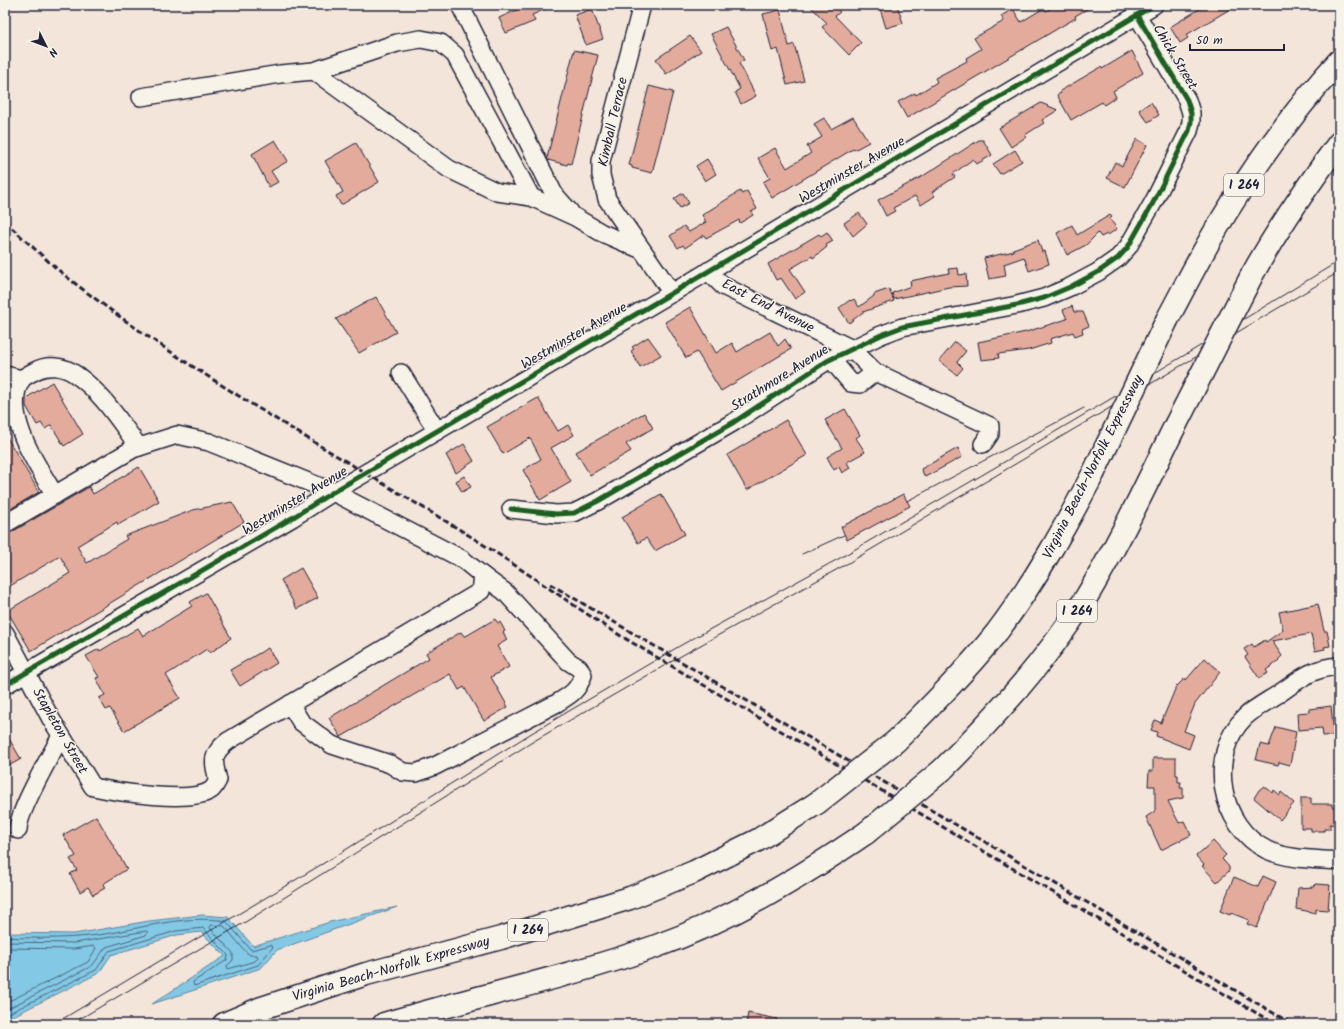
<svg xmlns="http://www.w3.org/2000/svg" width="1344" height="1029" viewBox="0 0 1344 1029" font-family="Kalam,sans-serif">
<rect width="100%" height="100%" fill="#f3e5d9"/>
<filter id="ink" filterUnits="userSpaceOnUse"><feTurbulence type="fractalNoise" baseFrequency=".025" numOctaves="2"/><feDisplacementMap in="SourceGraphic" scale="8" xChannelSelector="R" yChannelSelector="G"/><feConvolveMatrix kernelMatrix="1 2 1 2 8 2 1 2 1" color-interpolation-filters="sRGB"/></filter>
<g filter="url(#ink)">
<polygon fill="#83c8e4" stroke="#5c86a0" points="397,907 277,950 261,968 152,1004 225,956 201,932 177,935 111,955 99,973 5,1020 5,933 74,934 149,921 202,915 228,917 253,946 330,922"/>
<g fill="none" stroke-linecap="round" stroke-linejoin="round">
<g stroke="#49647f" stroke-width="1">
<polygon points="212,925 224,926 246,952 250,955 257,955 258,958 255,961 228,969 227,966 233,960 233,953 210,928"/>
<path d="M5,937c36,2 71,2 107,-4 37,-7 76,-18 114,-12l25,29 20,-5 2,2 -15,18 -64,21 -1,-4 34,-22 1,-5 -25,-27 -27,3 -67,20 -13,19 -91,45"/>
<polyline points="5,942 75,943 146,931 148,932 146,935 106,947 92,966 5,1010"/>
<polyline points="5,948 74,949 94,946 96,948 88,962 5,1003"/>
</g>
</g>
<g fill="#e3ab9b" stroke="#22223b">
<polygon points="528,5 555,5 532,15 535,21 506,33 499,18"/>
<polygon points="809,5 833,5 840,12 835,16 861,43 849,55 822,27 827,23"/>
<polygon points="879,5 897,5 903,23 886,28"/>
<polygon points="1056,5 1094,5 1075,16 1076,18 1067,23 907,118 898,102 915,93 916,95 937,82 935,78 967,61 966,58 981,49 974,38 1004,21 1001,16 1013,9 1021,22 1044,8 1046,11"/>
<polygon points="1206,5 1237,5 1186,35 1188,38 1180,43 1170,27"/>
<polygon points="592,9 603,39 586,45 575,15"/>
<polygon points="780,10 789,46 794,44 804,81 787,85 778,49 772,51 763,14"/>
<polygon points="726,27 744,60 739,63 756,96 741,104 735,92 740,89 711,34"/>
<polygon points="690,36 701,51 666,74 656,59"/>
<polygon points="574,50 598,55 571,164 568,163 567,165 548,160 547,158"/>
<polygon points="1132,51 1143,73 1113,91 1116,97 1104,105 1102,102 1071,120 1057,95 1061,93 1060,91 1101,67 1102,69"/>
<polygon points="649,86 673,92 652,173 632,168 632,166 629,165"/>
<polygon points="1151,102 1159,115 1148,122 1139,110"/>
<polygon points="1041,103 1058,110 1042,120 1044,123 1025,135 1026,137 1011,147 999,128"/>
<polygon points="853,117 869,142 854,150 853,149 772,198 763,182 770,178 758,158 775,148 787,168 811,153 807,146 822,137 814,124 824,118 831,129"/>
<polygon points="1137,139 1147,145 1125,187 1107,178 1115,162 1122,166"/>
<polygon points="275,140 288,161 271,171 278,182 269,187 252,154"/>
<polygon points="979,140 983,140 992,155 977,164 973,159 953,174 955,177 932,192 935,196 921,205 915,196 893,208 895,211 886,216 878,200 923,176"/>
<polygon points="356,143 379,182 341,205 336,196 343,192 325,161"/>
<polygon points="1015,150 1022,161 1000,174 993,164"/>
<polygon points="707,159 716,174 705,181 696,166"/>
<polygon points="740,191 742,194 747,191 757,209 751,212 753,215 740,223 739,220 706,238 704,235 685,248 683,245 678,248 670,236 684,226 689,232 706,222 702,215"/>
<polygon points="683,193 689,203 680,208 674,199"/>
<polygon points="859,213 867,224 853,236 844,223"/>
<polygon points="1110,215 1112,217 1110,219 1117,229 1108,235 1107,234 1101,237 1098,233 1086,245 1067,255 1057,233 1072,225 1077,235"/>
<polygon points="827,232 833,241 826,245 827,247 813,258 812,256 790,269 805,292 795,299 781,278 776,280 768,264 819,234 821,236"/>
<polygon points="1038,240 1042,252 1045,251 1049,264 1029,271 1024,257 1004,264 1006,276 989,279 984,258 1014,251 1013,249"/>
<polygon points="958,268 959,275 966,274 967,286 949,287 894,299 892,293 911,286 910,281 949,273 948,269"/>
<polygon points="889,289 894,301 863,312 849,323 839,308 850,300 851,301 854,299 859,307 874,296 874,294"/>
<polygon points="376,297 396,332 359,353 336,319"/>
<polygon points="1072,306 1074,312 1083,312 1089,326 1082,329 1083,333 1075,336 1073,332 1050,339 1051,343 1029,350 998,354 999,358 981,360 978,342 1026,332 1067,319 1063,310"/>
<polygon points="690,307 716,353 732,343 737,352 770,332 778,346 785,339 791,349 721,391 697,352 686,358 665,322"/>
<polygon points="648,337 661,355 640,367 631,351 634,349 632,347"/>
<polygon points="955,342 966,351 957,362 963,368 957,375 939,361"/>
<polygon points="52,382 83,434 64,446 51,425 45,429 41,423 37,425 26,406 26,398"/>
<polygon points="538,398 558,431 568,425 574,435 551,448 571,482 540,500 523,470 541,459 530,438 503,454 487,427"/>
<polygon points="845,409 860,435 856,438 865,452 847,462 850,468 842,473 839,467 834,470 827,457 842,448 825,420"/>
<polygon points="644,413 653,428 626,444 631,451 590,475 576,452"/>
<polygon points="786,420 807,455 747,490 727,455"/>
<polygon points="5,434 39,492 5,512"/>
<polygon points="464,444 474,461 456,473 446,455"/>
<polygon points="958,448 962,457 925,477 921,469"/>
<polygon points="139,467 159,501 118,525 117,522 77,546 87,563 127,539 125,536 193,510 232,502 244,522 31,651 7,611 70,573 60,556 5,589 5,536 89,487 93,494"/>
<polygon points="464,476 471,487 462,492 456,481"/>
<polygon points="661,494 685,534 655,551 646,538 638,543 622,517"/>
<polygon points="903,494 910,506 847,540 841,527"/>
<polygon points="301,568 318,598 297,609 281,580"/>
<polygon points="206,593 231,638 210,653 207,649 166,675 180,698 124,731 110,708 106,710 99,698 105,695 96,678 99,677 86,656 99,649 100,651 138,628 143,636 192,606 190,602"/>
<polygon points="1318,604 1324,631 1327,631 1330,646 1324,647 1325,649 1315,651 1311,634 1272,641 1282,656 1278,660 1279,661 1266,670 1268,673 1259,678 1245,657 1248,655 1244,649 1252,644 1254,647 1265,640 1266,642 1283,630 1279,612"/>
<polygon points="495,619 498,623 500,622 505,631 503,632 507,640 497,646 509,667 491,677 508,707 484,721 464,687 459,690 450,674 341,737 329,718 429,658 426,653 461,632 464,636 466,636"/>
<polygon points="268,648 277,663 240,686 230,670"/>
<polygon points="1205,658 1220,672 1195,704 1184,731 1194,735 1189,749 1156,736 1157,732 1151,730 1155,720 1161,723 1176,687 1185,678 1186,680"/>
<polygon points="1331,706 1334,735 1323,736 1322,728 1298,730 1297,713 1309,712 1309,709"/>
<polygon points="1276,727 1296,732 1290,765 1279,762 1278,765 1256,760 1260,744 1269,746"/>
<polygon points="5,732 21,759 5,768"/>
<polygon points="1153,758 1176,758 1176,775 1178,775 1178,782 1181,782 1180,788 1183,788 1183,798 1168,801 1179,823 1184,821 1191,835 1161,850 1146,817 1155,811 1155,786 1148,786 1149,771 1153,771"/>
<polygon points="1264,786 1273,793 1274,790 1280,795 1281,792 1294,803 1280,820 1254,798 1259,790"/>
<polygon points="1301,798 1311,798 1311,804 1332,804 1332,807 1339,807 1339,825 1330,824 1330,829 1324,829 1324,831 1311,831 1311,828 1301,828"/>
<polygon points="96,816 127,869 103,884 105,888 93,895 88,887 80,892 70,874 77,870 70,859 76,856 63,835"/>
<polygon points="1213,841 1226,855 1222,859 1229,867 1229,871 1217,882 1202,866 1204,865 1196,856"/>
<polygon points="1263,876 1276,882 1257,928 1247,924 1249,920 1231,913 1230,915 1220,911 1234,877 1258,887"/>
<polygon points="1315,884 1330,885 1328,910 1316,909 1316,913 1296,909 1298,888 1314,887"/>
<polygon points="748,1013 777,1019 776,1024 746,1024"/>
</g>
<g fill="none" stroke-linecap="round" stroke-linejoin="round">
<g stroke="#22223b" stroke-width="20">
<g id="minor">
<polyline points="460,5 554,194 570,212"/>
<polyline points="642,5 601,161 601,175 607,199 672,293"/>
<polyline points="314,71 449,169 497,192 531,197 575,217 602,233 642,250"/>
<polyline points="141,97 280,74 314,71 397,43 421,39 441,43 455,55 531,197"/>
<polyline points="708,271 723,286 852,349 875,372 990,426 990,434 983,444"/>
<polyline points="831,359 851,383 860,384 875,372"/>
<polyline points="401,373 437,431"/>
<polyline points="5,375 22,379"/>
<path d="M55,495c-17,-28 -55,-83 -33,-116 3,-3 9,-6 13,-8 12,-7 29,-5 40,3 27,18 45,48 64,73"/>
<polyline points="511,509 556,514 574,513 598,501 734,422 827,361 881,335 902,327 1017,305 1044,298 1070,287 1098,272 1118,258 1128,247 1154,201 1189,131 1191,122 1191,113 1187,100 1137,15"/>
<path d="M5,524l128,-75 44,-14 32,7 124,50 129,67 21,17 -2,15 -253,150c-17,13 -15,20 -10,39 -2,3 -4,8 -7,10 -19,14 -94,2 -118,-3l-42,-68 -46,-86"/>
<path d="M1339,666c-27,2 -39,13 -59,27 -12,8 -26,15 -35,24 -39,38 -25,110 22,133 22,10 49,9 72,11"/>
<polyline points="5,685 292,518 333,492 672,293 1154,5"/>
<path d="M290,704l11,18 31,23 58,19 13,8 13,1 19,-7 122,-63c13,-8 21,-12 26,-28l-4,-7 -11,-7 -63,-69 -22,-16"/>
<path d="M18,830c0,-19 33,-75 43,-94"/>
</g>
</g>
<g stroke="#22223b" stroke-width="25">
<g id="highway">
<path d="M1252,275c26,-47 55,-89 87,-132"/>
<path d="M1167,320c21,-39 40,-78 64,-115 31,-50 68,-100 108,-144"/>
<path d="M896,741c35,-35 70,-70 101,-109 37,-49 67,-103 96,-158"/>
<path d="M942,770c53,-53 102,-107 142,-169 34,-56 62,-116 91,-175"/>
<polyline points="224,1024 259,1009 366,974 501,938 630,898 694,872 758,840 817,803"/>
<path d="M384,1024c90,-27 181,-46 270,-77 76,-27 146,-69 212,-114"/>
</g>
</g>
<use href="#minor" stroke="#f7f3e8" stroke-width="17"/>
<use href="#highway" stroke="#f7f3e8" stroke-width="22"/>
<g stroke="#22223b" stroke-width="1">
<polyline points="907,501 1084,408"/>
<polyline points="802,554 844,535"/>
<polyline points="54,1024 339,854 530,734 683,644 840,558 994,468 1195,349 1339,261"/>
<polyline points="71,1024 247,921 534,741 688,652 845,565 1339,272"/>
</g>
<g stroke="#22223b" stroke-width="3" stroke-dasharray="6 3" stroke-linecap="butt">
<path d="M5,222c25,22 49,46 76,66 117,89 246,161 371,237 58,35 112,75 169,111l654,388"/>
<polyline points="550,584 1292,1024"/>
</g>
<g stroke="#22223b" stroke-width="25" stroke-linecap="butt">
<g id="highway-bridge">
<polyline points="1175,426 1252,275"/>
<polyline points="1093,474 1167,320"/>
<polyline points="817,803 896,741"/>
<polyline points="866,833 942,770"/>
</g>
</g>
<use href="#highway-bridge" stroke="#f7f3e8" stroke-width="22"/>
<g stroke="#f7f3e8" stroke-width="8">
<g id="cycleway">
<polyline points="511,509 556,514 574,513 598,501 734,422 827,361 881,335 902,327 1017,305 1044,298 1070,287 1098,272 1118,258 1128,247 1154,201 1189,131 1191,122 1191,113 1187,100 1137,15"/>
<polyline points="5,685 292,518 333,492 672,293 1154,5"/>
</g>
</g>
<use href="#cycleway" stroke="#1b5e20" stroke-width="5"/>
</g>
</g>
<g text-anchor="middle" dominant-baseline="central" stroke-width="3" stroke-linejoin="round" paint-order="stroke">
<g fill="#f7f3e8" stroke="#62616f" stroke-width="1">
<rect x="1224" y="174" width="40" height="22" rx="3"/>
<rect x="1057" y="600" width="40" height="22" rx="3"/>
<rect x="508" y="919" width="40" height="22" rx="3"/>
</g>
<g font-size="13" font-weight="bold" fill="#22223b">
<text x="1244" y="185">I 264</text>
<text x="1077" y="611">I 264</text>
<text x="528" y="930">I 264</text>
</g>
<g font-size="14" fill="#22223b" stroke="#f7f3e8">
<text transform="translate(1175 57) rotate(59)">Chick Street</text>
<text transform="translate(613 122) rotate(-77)">Kimball Terrace</text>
<text transform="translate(852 170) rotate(-30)">Westminster Avenue</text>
<text transform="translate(768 306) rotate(27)">East End Avenue</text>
<text transform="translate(574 336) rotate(-30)">Westminster Avenue</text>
<text transform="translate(780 378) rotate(-32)">Strathmore Avenue</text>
<text transform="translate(1093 467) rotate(-63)">Virginia Beach-Norfolk Expressway</text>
<text transform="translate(295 501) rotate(-31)">Westminster Avenue</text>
<text transform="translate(60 731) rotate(60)">Stapleton Street</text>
<text transform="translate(391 969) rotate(-16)">Virginia Beach-Norfolk Expressway</text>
</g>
</g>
<rect width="1344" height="1029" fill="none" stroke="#f7f3e8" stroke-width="20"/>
<rect x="10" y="10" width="1324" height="1009" fill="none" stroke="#22223b" stroke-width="1.5" filter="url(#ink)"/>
<g transform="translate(46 46) rotate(132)" stroke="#f7f3e8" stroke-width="3" paint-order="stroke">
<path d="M0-3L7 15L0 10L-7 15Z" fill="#22223b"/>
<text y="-6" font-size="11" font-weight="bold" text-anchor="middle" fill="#22223b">N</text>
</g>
<path d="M1190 44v6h94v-6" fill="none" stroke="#22223b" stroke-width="2"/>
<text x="1196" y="44" font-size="12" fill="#22223b" stroke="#f7f3e8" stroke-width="3" paint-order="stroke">50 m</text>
</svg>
